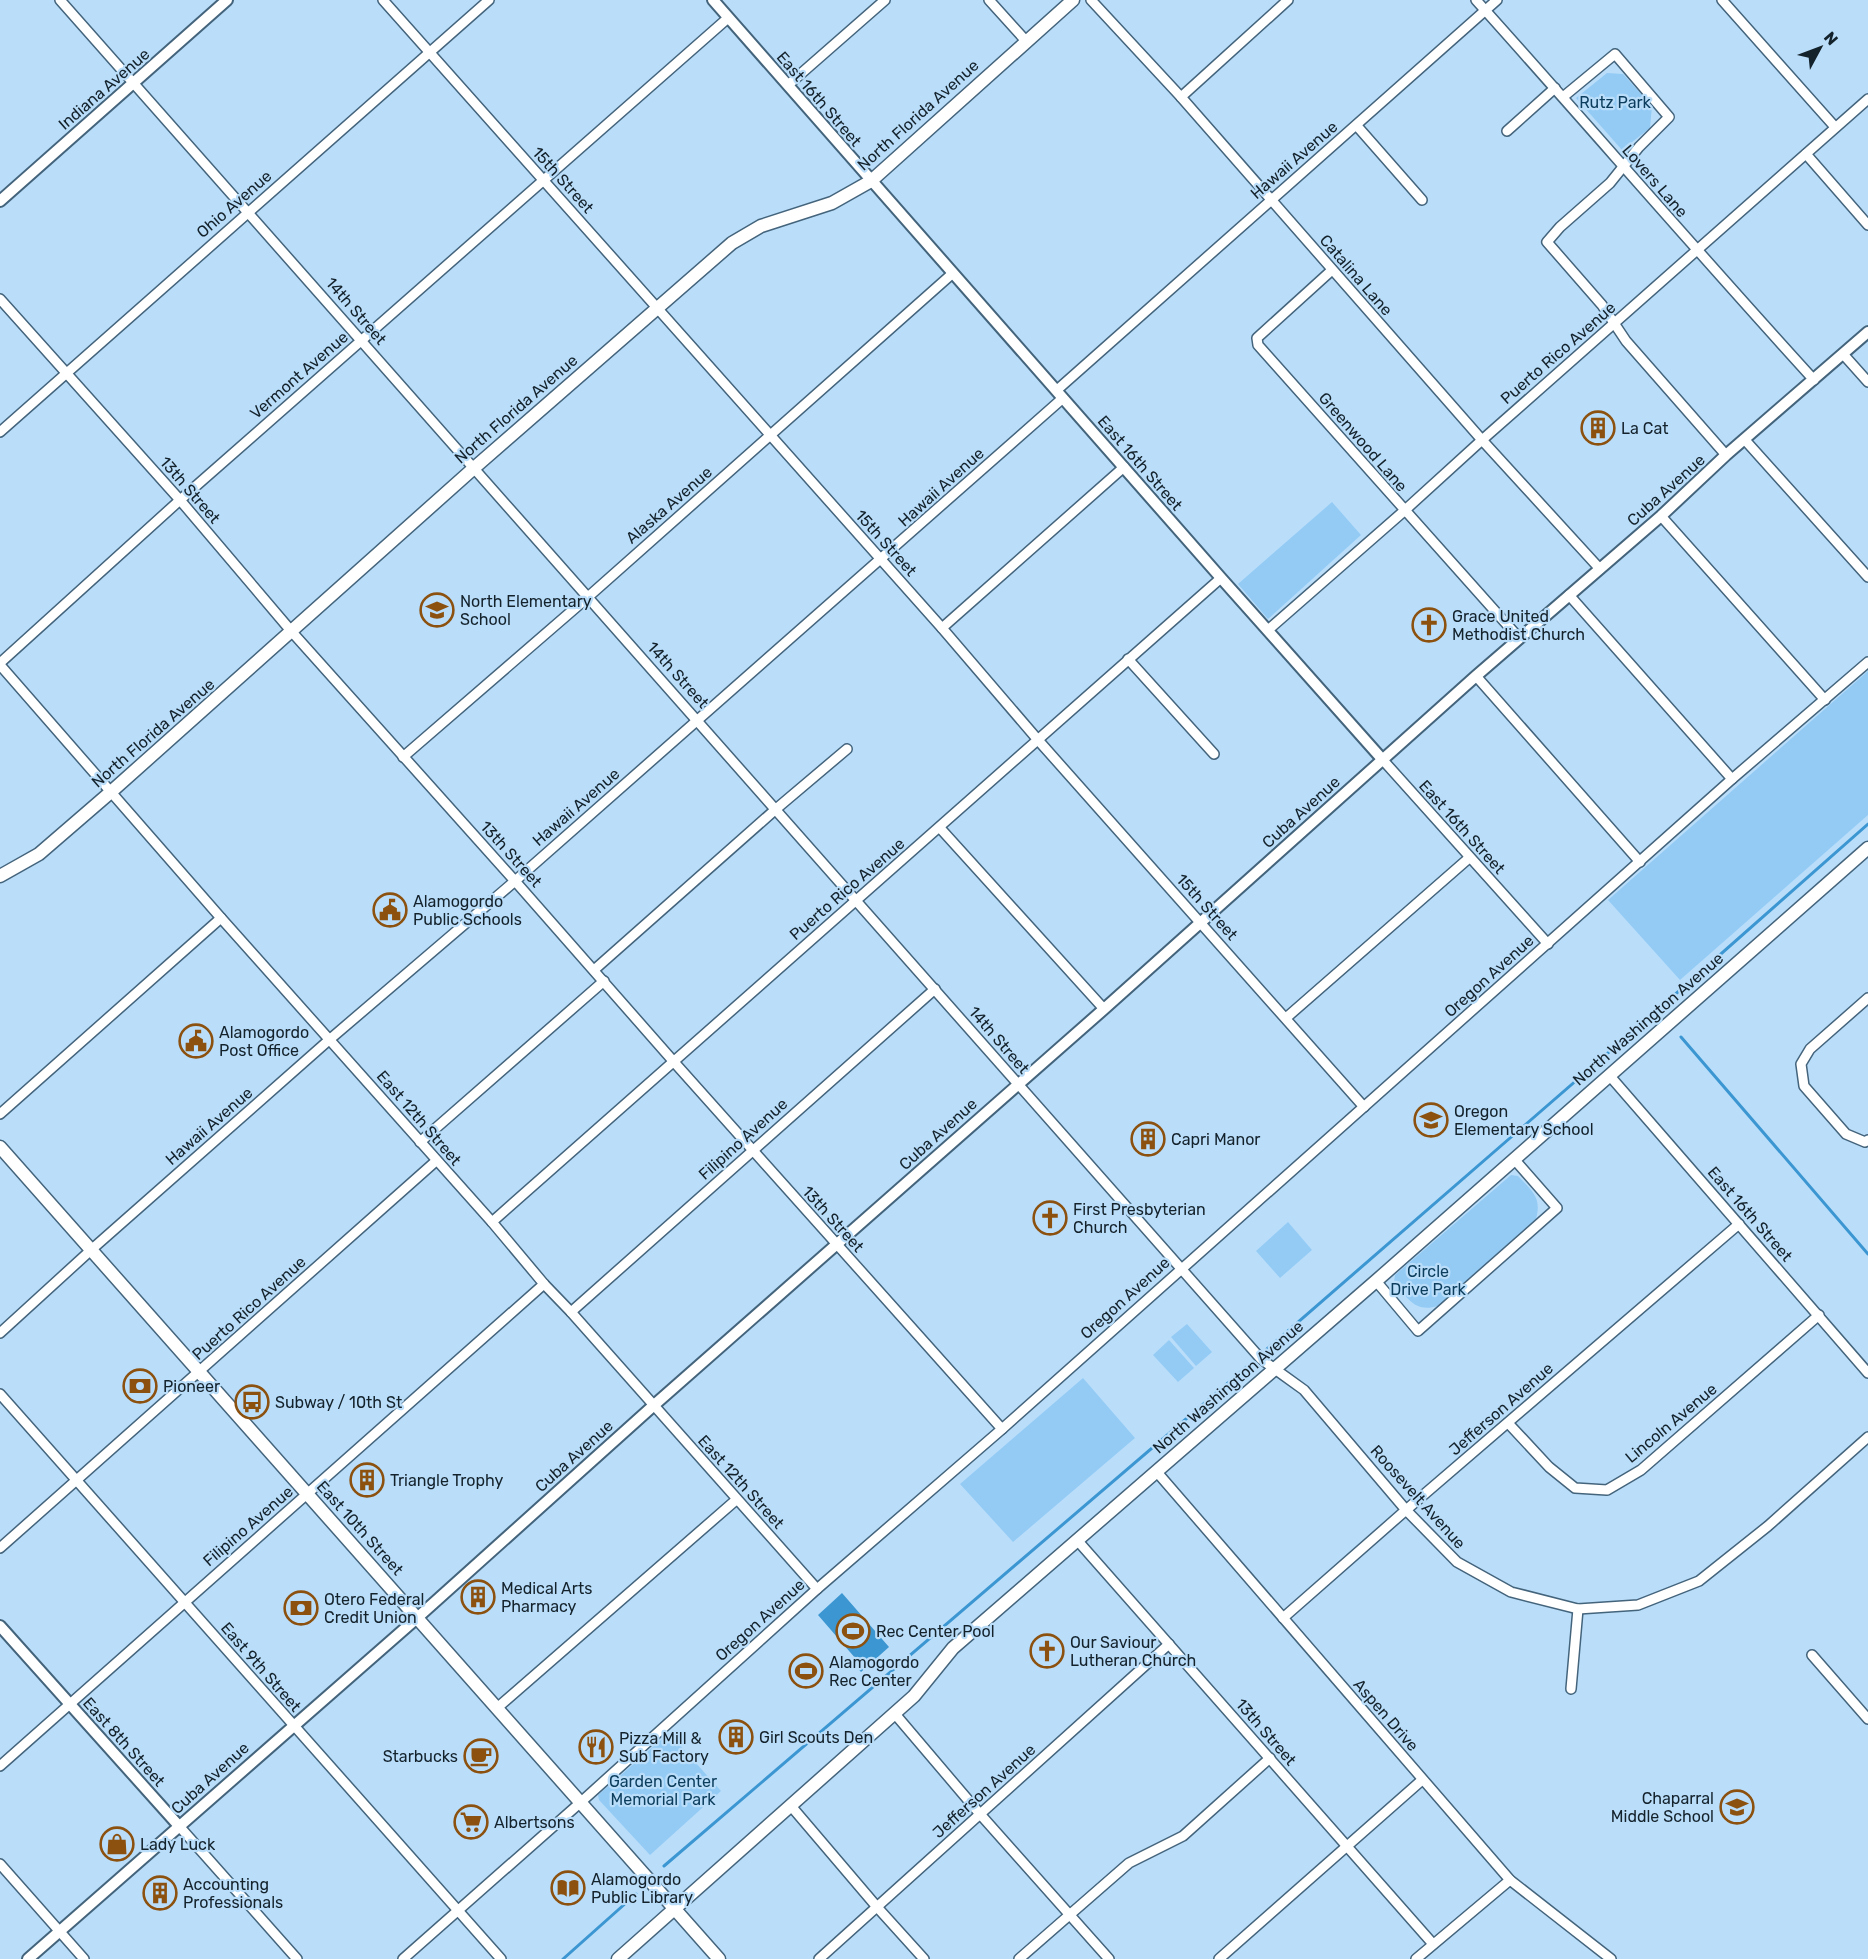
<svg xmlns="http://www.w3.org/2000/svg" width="1868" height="1959" viewBox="0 0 1868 1959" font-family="Rubik,sans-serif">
<rect width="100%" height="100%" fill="#badefa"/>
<g fill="#94cbf5">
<polygon points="1607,73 1623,74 1652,106 1650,128 1622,150 1576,98"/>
<polygon points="1332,502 1361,535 1268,619 1238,584"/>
<polygon points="1868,671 1868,815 1680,980 1608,900"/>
<path d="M1511,1175l7,1c14,15 24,21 18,43l-98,87c-24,7 -30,-8 -44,-24l1,-7z"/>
<polygon points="1288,1222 1312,1250 1280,1278 1256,1251"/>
<polygon points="1187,1324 1212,1352 1196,1366 1171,1337"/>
<polygon points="1169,1340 1194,1368 1178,1382 1153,1355"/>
<polygon points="1083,1378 1135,1438 1013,1542 960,1484"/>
<polygon points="669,1733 721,1791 650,1855 599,1800 598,1795"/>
</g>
<polygon fill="#3c96d1" points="842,1593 889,1647 861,1672 853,1663 856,1659 818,1615"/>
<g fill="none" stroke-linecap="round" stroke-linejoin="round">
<g stroke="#3c96d1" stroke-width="3">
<polyline points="1681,1037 1868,1254"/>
<polyline points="1267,1349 1654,1013 1868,824"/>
<polyline points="664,1866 1249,1365"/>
<polyline points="563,1959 636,1894"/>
</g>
<g stroke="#44647c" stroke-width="12">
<g id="minor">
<polyline points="60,0 1261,1359 1304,1390 1406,1510 1457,1562 1511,1592 1578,1609 1638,1605 1699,1581 1768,1526 1868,1437"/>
<polyline points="383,0 942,628 1038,740 1364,1107"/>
<polyline points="989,0 1026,41"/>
<polyline points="1091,0 1181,97 1482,440 1600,569"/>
<path d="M1476,0c113,126 224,255 338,380"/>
<polyline points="1722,0 1835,127"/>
<polyline points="788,85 885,0"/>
<polyline points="1181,97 1288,0"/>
<polyline points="1563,97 1615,54 1669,117 1639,147 1610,183 1560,227 1547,242 1602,305 1626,341 1726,455"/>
<polyline points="1357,126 1422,200"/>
<polyline points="1507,131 1555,88"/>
<polyline points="1806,154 1868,225"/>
<polyline points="1332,270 1257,338 1258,345 1519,638"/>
<polyline points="0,299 180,500 292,632 515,881 674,1062 1002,1429"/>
<polyline points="1843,354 1868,382"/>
<polyline points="1057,390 1497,0"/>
<polyline points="0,432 489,0"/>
<polyline points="1745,440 1868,577"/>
<polyline points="1661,516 1825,700"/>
<polyline points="1569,595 1732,779"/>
<polyline points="942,628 1124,467"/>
<polyline points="1268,630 1404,511 1482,440 1868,99"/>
<polyline points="1128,659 1214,754"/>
<polyline points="0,663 180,500 728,18"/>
<polyline points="0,665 221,918 492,1222 544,1284 571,1312 817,1589"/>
<polyline points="1476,676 1640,862"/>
<polyline points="403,757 588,597 953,273"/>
<polyline points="1382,759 1548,944"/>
<polyline points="940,828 1104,1009"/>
<polyline points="594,970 776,809 847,749"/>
<polyline points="1868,998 1810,1049 1801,1064 1804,1086 1846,1134 1865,1142 1868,1140"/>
<polyline points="1286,1018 1469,858"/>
<polyline points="1609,1075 1868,1373"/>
<polyline points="0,1114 221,918"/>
<polyline points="420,1142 604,981"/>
<polyline points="492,1222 1221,578"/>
<polyline points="1376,1281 1418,1331 1557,1208 1514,1159"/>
<polyline points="571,1312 935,989"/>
<polyline points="0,1333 91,1250 329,1040 515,881 1063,398"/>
<polyline points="0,1394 501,1959"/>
<polyline points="1508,1423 1549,1467 1575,1488 1607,1490 1641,1470 1819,1315"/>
<polyline points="1156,1471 1510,1880 1611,1959"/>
<polyline points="1077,1540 1433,1944"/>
<polyline points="0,1548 436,1161"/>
<polyline points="1283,1618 1406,1510 1739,1224"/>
<polyline points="1812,1655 1868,1719"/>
<polyline points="1571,1689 1578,1609"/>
<polyline points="497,1708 736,1500"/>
<polyline points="895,1714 980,1814 1109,1959"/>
<polyline points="0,1766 544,1284"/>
<polyline points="791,1806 877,1907 924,1959"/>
<polyline points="179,1826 297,1959"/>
<polyline points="0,1864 84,1959"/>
<polyline points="403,1959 581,1802 817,1589 1002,1429 1732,779 1868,662"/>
<polyline points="819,1959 1169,1644"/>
<polyline points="1019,1959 1129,1863 1183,1836 1270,1758"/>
<polyline points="1219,1959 1422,1780"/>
<polyline points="1416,1959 1510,1880"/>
</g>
</g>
<g stroke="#44647c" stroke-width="14">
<g id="tertiary">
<polyline points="713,0 1221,578 1382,759"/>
<polyline points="0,201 227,0"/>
<polyline points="0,1626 179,1826"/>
<polyline points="28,1959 417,1618 653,1406 1104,1009 1476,676 1661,516 1726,455 1868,332"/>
</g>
</g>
<g stroke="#44647c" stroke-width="15">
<g id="secondary">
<polyline points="0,876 39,854 112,791 474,468 732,243 761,226 832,203 871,181 1073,0"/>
<polyline points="0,1147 719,1959"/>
<polyline points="618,1959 914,1696 953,1648 1376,1281 1868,848"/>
</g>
</g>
<use href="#minor" stroke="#fff" stroke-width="9"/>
<use href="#tertiary" stroke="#fff" stroke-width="10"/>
<use href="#secondary" stroke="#fff" stroke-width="12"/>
</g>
<defs>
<g id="building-ring" transform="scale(1.725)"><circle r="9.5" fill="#badefa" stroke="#8c510f" stroke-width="1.5"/><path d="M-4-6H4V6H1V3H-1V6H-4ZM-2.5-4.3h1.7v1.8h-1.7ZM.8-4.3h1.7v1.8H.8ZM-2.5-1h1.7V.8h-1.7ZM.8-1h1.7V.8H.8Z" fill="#8c510f"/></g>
<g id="school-ring" transform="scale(1.725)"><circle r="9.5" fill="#badefa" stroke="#8c510f" stroke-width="1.5"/><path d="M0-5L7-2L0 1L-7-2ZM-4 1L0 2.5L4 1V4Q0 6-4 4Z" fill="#8c510f"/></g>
<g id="church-ring" transform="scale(1.725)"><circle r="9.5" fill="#badefa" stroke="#8c510f" stroke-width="1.5"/><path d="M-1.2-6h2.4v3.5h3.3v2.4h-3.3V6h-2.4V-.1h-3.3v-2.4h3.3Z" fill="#8c510f"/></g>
<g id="civic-ring" transform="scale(1.725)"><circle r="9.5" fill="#badefa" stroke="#8c510f" stroke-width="1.5"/><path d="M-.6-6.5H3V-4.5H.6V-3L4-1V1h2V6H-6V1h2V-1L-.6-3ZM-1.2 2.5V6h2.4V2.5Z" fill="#8c510f"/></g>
<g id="bank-ring" transform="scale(1.725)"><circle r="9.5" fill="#badefa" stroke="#8c510f" stroke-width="1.5"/><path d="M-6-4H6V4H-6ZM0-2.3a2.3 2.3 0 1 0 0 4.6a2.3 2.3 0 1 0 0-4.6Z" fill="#8c510f"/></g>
<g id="bus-ring" transform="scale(1.725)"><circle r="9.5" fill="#badefa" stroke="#8c510f" stroke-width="1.5"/><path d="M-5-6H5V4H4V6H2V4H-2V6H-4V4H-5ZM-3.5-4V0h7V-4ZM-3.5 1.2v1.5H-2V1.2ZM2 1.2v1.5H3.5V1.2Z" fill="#8c510f"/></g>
<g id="stadium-ring" transform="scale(1.725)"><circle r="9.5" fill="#badefa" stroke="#8c510f" stroke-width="1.5"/><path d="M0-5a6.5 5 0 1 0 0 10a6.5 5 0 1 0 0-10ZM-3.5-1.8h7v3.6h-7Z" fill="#8c510f"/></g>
<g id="restaurant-ring" transform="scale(1.725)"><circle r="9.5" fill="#badefa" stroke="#8c510f" stroke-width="1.5"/><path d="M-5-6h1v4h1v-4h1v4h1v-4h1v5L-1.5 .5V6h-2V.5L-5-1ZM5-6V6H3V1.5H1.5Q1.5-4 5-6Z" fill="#8c510f"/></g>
<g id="cafe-ring" transform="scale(1.725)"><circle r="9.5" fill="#badefa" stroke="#8c510f" stroke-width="1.5"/><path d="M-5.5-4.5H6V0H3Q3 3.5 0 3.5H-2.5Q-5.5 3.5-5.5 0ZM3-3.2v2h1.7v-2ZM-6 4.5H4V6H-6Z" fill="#8c510f"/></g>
<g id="supermarket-ring" transform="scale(1.725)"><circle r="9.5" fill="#badefa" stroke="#8c510f" stroke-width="1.5"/><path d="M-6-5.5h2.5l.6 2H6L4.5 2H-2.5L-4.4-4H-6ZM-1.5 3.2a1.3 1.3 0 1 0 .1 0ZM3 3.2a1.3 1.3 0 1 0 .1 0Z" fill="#8c510f"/></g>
<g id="shop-ring" transform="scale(1.725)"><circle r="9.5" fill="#badefa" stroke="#8c510f" stroke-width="1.5"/><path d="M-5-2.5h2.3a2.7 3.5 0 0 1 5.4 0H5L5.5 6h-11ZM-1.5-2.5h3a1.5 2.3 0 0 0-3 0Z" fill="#8c510f"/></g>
<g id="library-ring" transform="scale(1.725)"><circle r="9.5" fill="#badefa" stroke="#8c510f" stroke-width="1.5"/><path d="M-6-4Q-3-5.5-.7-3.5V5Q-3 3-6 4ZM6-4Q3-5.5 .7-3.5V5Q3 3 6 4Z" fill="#8c510f"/></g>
</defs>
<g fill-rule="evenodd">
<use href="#building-ring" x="1598" y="428"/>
<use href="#school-ring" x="437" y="610"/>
<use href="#church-ring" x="1429" y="625"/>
<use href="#civic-ring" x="390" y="910"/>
<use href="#civic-ring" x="196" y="1041"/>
<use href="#school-ring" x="1431" y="1120"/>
<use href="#building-ring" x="1148" y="1139"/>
<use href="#church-ring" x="1050" y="1218"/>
<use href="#bank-ring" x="140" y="1386"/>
<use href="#bus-ring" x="252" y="1402"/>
<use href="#building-ring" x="367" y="1480"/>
<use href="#building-ring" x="478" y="1597"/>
<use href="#bank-ring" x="301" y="1608"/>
<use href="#stadium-ring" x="853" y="1631"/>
<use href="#church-ring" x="1047" y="1651"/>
<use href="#stadium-ring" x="806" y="1671"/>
<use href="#building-ring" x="736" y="1737"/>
<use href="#restaurant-ring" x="596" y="1747"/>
<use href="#cafe-ring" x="481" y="1756"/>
<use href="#school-ring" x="1737" y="1807"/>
<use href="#supermarket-ring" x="471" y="1822"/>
<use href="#shop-ring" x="117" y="1844"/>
<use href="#library-ring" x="568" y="1888"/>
<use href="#building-ring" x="160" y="1893"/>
</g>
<g text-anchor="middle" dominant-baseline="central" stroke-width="4.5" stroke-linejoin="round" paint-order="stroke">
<g font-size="16" fill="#14222c" stroke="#badefa">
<text transform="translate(104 89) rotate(-41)">Indiana Avenue</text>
<text transform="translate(819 99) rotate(49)">East 16th Street</text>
<text transform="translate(918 115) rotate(-42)">North Florida Avenue</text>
<text transform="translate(1294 160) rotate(-41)">Hawaii Avenue</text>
<text transform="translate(563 180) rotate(48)">15th Street</text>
<text transform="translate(1655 181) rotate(49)">Lovers Lane</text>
<text transform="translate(234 204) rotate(-41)">Ohio Avenue</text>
<text transform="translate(1356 275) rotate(49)">Catalina Lane</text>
<text transform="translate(356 311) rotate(49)">14th Street</text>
<text transform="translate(1558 353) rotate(-41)">Puerto Rico Avenue</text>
<text transform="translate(299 375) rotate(-41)">Vermont Avenue</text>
<text transform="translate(516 409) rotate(-41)">North Florida Avenue</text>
<text transform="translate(1363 442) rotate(49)">Greenwood Lane</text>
<text transform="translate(1140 463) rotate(49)">East 16th Street</text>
<text transform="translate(941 487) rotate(-42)">Hawaii Avenue</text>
<text transform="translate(190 490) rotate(49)">13th Street</text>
<text transform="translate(1666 490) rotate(-42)">Cuba Avenue</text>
<text transform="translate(669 505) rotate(-41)">Alaska Avenue</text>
<text transform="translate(886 543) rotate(48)">15th Street</text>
<text transform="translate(678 675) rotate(48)">14th Street</text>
<text transform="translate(153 733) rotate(-41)">North Florida Avenue</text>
<text transform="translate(576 807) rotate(-41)">Hawaii Avenue</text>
<text transform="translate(1301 812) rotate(-42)">Cuba Avenue</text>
<text transform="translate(1462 827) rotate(48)">East 16th Street</text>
<text transform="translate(511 854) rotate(48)">13th Street</text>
<text transform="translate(847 889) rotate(-41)">Puerto Rico Avenue</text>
<text transform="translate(1207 907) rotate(48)">15th Street</text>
<text transform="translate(1489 976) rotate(-42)">Oregon Avenue</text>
<text transform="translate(1648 1019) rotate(-41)">North Washington Avenue</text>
<text transform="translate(999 1040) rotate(49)">14th Street</text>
<text transform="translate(419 1118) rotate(49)">East 12th Street</text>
<text transform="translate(209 1126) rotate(-41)">Hawaii Avenue</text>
<text transform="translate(938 1134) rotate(-42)">Cuba Avenue</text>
<text transform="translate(743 1139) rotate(-42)">Filipino Avenue</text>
<text transform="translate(1750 1214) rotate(49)">East 16th Street</text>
<text transform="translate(833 1219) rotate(48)">13th Street</text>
<text transform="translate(1125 1298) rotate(-42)">Oregon Avenue</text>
<text transform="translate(249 1308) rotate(-42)">Puerto Rico Avenue</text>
<text transform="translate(1228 1387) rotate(-41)">North Washington Avenue</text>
<text transform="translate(1501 1409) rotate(-41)">Jefferson Avenue</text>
<text transform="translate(1671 1423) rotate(-40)">Lincoln Avenue</text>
<text transform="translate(574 1456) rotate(-42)">Cuba Avenue</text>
<text transform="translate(741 1482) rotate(48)">East 12th Street</text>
<text transform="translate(1418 1497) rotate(48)">Roosevelt Avenue</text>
<text transform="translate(248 1526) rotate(-41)">Filipino Avenue</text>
<text transform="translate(360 1528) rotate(48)">East 10th Street</text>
<text transform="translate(760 1620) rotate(-42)">Oregon Avenue</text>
<text transform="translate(261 1667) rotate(49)">East 9th Street</text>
<text transform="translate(1386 1715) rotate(49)">Aspen Drive</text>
<text transform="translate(1266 1732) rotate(49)">13th Street</text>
<text transform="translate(124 1742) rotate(48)">East 8th Street</text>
<text transform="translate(210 1778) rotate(-42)">Cuba Avenue</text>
<text transform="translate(984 1791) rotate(-42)">Jefferson Avenue</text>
</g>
<g font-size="16" fill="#0c3d5c" stroke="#badefa">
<text x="1615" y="102">Rutz Park</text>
<text x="1428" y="1271">Circle<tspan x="1428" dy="18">Drive Park</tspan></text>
<text x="663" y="1781">Garden Center<tspan x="663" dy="18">Memorial Park</tspan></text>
</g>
<g font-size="16" fill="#14222c" stroke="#badefa" text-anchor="start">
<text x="1621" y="428">La Cat</text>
<text x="460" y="601">North Elementary<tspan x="460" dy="18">School</tspan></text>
<text x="1452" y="616">Grace United<tspan x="1452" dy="18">Methodist Church</tspan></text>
<text x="413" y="901">Alamogordo<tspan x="413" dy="18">Public Schools</tspan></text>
<text x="219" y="1032">Alamogordo<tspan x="219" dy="18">Post Office</tspan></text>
<text x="1454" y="1111">Oregon<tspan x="1454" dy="18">Elementary School</tspan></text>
<text x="1171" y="1139">Capri Manor</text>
<text x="1073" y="1209">First Presbyterian<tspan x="1073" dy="18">Church</tspan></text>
<text x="163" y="1386">Pioneer</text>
<text x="275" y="1402">Subway / 10th St</text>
<text x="390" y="1480">Triangle Trophy</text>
<text x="501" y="1588">Medical Arts<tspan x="501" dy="18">Pharmacy</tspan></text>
<text x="324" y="1599">Otero Federal<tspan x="324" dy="18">Credit Union</tspan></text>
<text x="876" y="1631">Rec Center Pool</text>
<text x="1070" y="1642">Our Saviour<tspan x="1070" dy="18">Lutheran Church</tspan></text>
<text x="829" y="1662">Alamogordo<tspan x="829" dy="18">Rec Center</tspan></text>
<text x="759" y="1737">Girl Scouts Den</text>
<text x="619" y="1738">Pizza Mill &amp;<tspan x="619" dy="18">Sub Factory</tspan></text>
<text x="458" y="1756" text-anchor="end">Starbucks</text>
<text x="1714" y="1798" text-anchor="end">Chaparral<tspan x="1714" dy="18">Middle School</tspan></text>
<text x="494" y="1822">Albertsons</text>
<text x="140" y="1844">Lady Luck</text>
<text x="591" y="1879">Alamogordo<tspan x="591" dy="18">Public Library</tspan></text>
<text x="183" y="1884">Accounting<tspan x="183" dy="18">Professionals</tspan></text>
</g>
</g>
<g transform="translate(1820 48) rotate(49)" stroke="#badefa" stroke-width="4.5" paint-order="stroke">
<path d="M0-4.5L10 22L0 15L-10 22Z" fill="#14222c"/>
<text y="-9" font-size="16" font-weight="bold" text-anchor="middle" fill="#14222c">N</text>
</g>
</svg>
